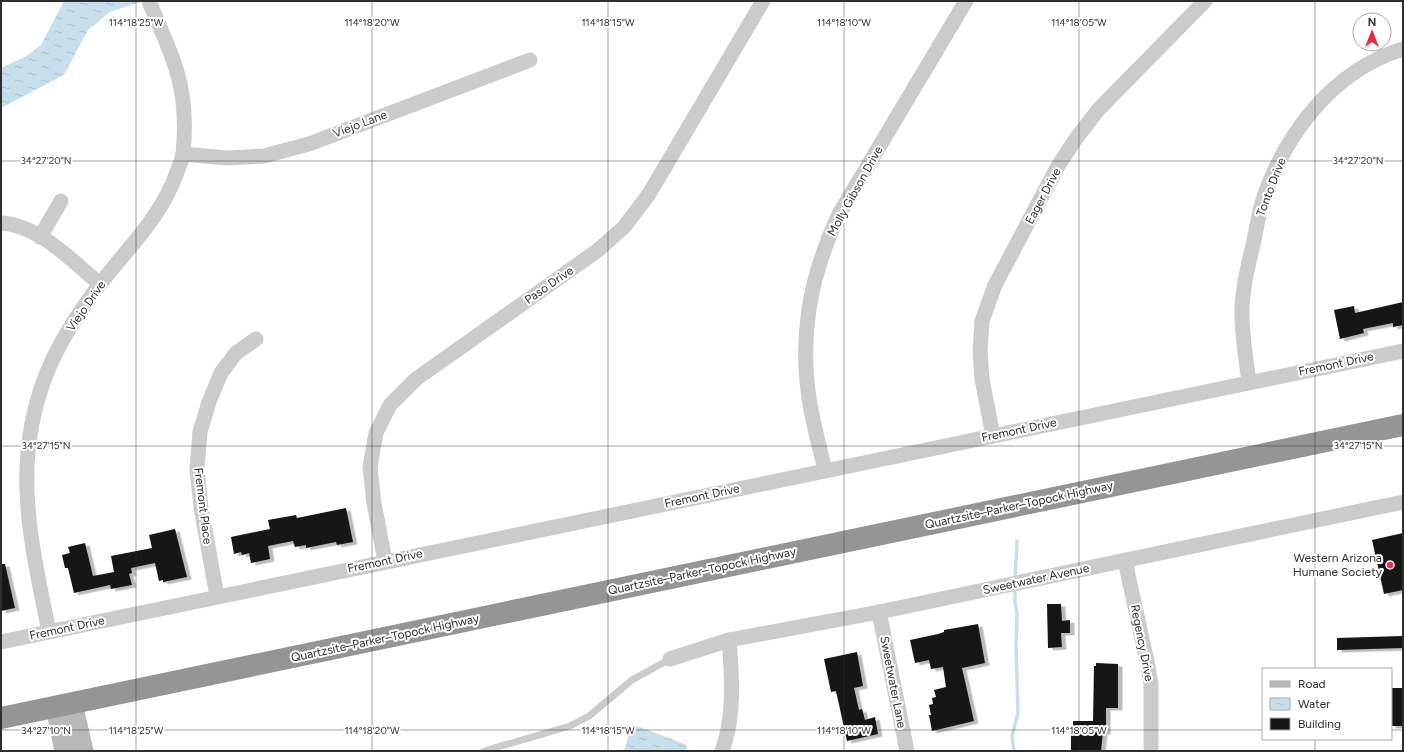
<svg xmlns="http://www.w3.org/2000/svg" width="1404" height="752" viewBox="0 0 1404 752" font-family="Figtree,sans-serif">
<defs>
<pattern id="water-ripples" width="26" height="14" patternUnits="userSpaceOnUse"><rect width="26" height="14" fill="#c7dfec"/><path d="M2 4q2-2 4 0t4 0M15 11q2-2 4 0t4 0" fill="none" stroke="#abc0cb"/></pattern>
<filter id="shadow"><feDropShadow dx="4.5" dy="2.5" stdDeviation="0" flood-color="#0004"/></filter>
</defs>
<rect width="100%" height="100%" fill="#fff"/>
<g fill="url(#water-ripples)">
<polygon points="64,1 143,1 110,12 88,30 64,75 1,108 1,68 25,57 41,45"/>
<polygon points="632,724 687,745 686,751 624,751"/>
</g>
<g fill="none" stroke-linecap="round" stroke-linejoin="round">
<g stroke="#c7dfec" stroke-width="3.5">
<polyline points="1015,580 1017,541"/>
<polyline points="1014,751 1012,736 1018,713 1016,645 1017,614 1015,603 1015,586"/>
</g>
</g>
<g fill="#151515" filter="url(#shadow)">
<polygon points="1403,302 1403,325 1393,327 1393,323 1363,329 1364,333 1340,339 1334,310 1354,306 1355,313"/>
<polygon points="346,508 353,542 337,545 336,542 306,548 306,545 295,547 293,541 268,546 270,559 251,563 249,553 242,555 241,552 234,554 231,537 270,529 268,520 296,515 297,518"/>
<polygon points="175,529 187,577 163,582 163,580 159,581 155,563 131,568 132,573 129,574 132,585 111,589 110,585 74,593 68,568 65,568 62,555 70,553 68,547 85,543 93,576 114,572 111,556 152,548 149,535"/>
<polygon points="1403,533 1403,590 1384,594 1372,540"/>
<polygon points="1,564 5,564 15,608 1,611"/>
<polygon points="1047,604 1061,604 1062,621 1070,620 1070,633 1061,633 1062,647 1048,648"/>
<polygon points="978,624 985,663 962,668 974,721 932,731 929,715 931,715 929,705 933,704 932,698 936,697 934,690 946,687 943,667 931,669 929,660 915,663 910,640 938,634 944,632 944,630"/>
<polygon points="1403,636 1403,648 1337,650 1337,638"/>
<polygon points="857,652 863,686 854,688 859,710 862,709 865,720 875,717 878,734 847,741 836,691 831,692 824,659"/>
<polygon points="1096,663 1118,664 1118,708 1106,708 1106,732 1103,732 1101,751 1071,751 1071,732 1073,732 1073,721 1093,721 1094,666 1096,666"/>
<rect x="1391" y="688" width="11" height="38"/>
</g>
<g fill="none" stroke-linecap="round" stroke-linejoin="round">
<polyline stroke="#cbcbcb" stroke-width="7" points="484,751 570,726 589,716 632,680 670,659"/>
<g stroke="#cbcbcb" stroke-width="15">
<polyline points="183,154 227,158 264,156 309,144 530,60"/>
<path d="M1,223c38,2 71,38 99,61"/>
<polyline points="40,237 61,201"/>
<path d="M1249,382c-3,-24 -8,-50 -7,-75 1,-21 6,-42 11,-62 3,-14 5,-28 9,-42 22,-68 70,-132 141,-154"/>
<polyline points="993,436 982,379 980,351 982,321 995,285 1058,166 1075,140 1098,110 1205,1"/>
<path d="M825,470c-5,-20 -10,-40 -14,-60 -13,-69 -2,-132 28,-196l127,-213"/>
<polyline points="385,561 374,503 370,467 376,433 390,405 416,379 597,251 624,227 649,194 763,1"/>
<polyline points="1125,561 1148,666 1151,684 1151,751"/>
<polyline points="217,596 201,508 197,469 200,432 209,402 221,373 236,353 256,339"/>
<polyline points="879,612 907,751"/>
<path d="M49,632c-18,-90 -38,-168 -3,-257 12,-32 33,-63 54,-91 28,-36 62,-68 77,-112 2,-6 6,-13 6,-19 2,-19 2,-40 -1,-59 -5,-32 -21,-63 -33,-93"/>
<polyline points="1,642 1403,351"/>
<polyline points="670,659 729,640 879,612 1403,502"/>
<path d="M722,751c13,-34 10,-75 7,-111"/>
</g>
<g stroke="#b8b8b8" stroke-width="21">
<polyline points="72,703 83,751"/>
<polyline points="56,707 65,751"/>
</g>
<polyline stroke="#959595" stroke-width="22" points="1,718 1403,425"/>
</g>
<path fill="none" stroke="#2e2e2e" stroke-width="1" stroke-opacity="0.45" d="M136,1v750M372,1v750M608,1v750M844,1v750M1079,1v750M1315,1v668M1,161h1402M1,446h1402M1,730h1262M1391,730h12M1315,739v12"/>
<circle fill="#e82e3f" stroke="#fff" stroke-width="1.5" cx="1390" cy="565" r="4"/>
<g text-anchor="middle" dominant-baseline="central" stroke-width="4" stroke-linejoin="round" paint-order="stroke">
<g font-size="12" fill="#2e2e2e" stroke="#fff">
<text transform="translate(360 124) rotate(-21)">Viejo Lane</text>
<text transform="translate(1271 187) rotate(-69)">Tonto Drive</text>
<text transform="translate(855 191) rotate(-61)">Molly Gibson Drive</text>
<text transform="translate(1043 196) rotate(-62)">Eager Drive</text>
<text transform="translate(549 285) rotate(-35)">Paso Drive</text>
<text transform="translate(86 306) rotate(-55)">Viejo Drive</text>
<text transform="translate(1336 364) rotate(-12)">Fremont Drive</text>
<text transform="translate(1019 430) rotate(-12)">Fremont Drive</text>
<text transform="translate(702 496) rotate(-12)">Fremont Drive</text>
<text transform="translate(1019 505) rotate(-12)">Quartzsite–Parker–Topock Highway</text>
<text transform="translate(203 506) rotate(83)">Fremont Place</text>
<text transform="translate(385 561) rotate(-12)">Fremont Drive</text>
<text transform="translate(702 571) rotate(-12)">Quartzsite–Parker–Topock Highway</text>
<text transform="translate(1036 579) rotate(-12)">Sweetwater Avenue</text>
<text transform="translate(67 628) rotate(-12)">Fremont Drive</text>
<text transform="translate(385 638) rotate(-12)">Quartzsite–Parker–Topock Highway</text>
<text transform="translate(1142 643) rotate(79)">Regency Drive</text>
<text transform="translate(893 682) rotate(79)">Sweetwater Lane</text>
</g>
<g font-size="12" fill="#2e2e2e" stroke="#fff" text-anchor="end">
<text x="1382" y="558">Western Arizona<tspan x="1382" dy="14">Humane Society</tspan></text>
</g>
</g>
<g font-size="10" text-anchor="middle" fill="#2e2e2e" stroke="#fff" stroke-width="4" stroke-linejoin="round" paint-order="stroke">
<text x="136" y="26">114°18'25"W</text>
<text x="372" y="26">114°18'20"W</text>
<text x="608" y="26">114°18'15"W</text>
<text x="844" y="26">114°18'10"W</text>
<text x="1079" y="26">114°18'05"W</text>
<text x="46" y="164">34°27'20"N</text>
<text x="1358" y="164">34°27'20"N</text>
<text x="46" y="449">34°27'15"N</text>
<text x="1358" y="449">34°27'15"N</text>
<text x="136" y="734">114°18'25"W</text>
<text x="372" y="734">114°18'20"W</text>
<text x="608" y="734">114°18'15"W</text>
<text x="844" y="734">114°18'10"W</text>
<text x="1079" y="734">114°18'05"W</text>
<text x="46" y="734">34°27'10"N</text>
</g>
<rect width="1404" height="752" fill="none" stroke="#2e2e2e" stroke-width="4"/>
<rect x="1262" y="668" width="130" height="72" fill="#ffffff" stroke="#ababab"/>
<rect x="1270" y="681" width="20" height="6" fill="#b8b8b8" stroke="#ababab"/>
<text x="1298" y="688" font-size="12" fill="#2e2e2e">Road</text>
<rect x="1270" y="698" width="20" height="12" fill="url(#water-ripples)" stroke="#ababab"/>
<text x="1298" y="708" font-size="12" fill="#2e2e2e">Water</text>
<rect x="1270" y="718" width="20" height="12" fill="#151515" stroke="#ababab"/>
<text x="1298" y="728" font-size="12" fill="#2e2e2e">Building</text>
<g transform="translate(1372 32)"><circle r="19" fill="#ffffff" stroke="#ababab"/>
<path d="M0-3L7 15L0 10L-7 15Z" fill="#e82e3f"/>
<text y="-6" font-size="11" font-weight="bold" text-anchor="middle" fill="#2e2e2e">N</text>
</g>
</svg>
